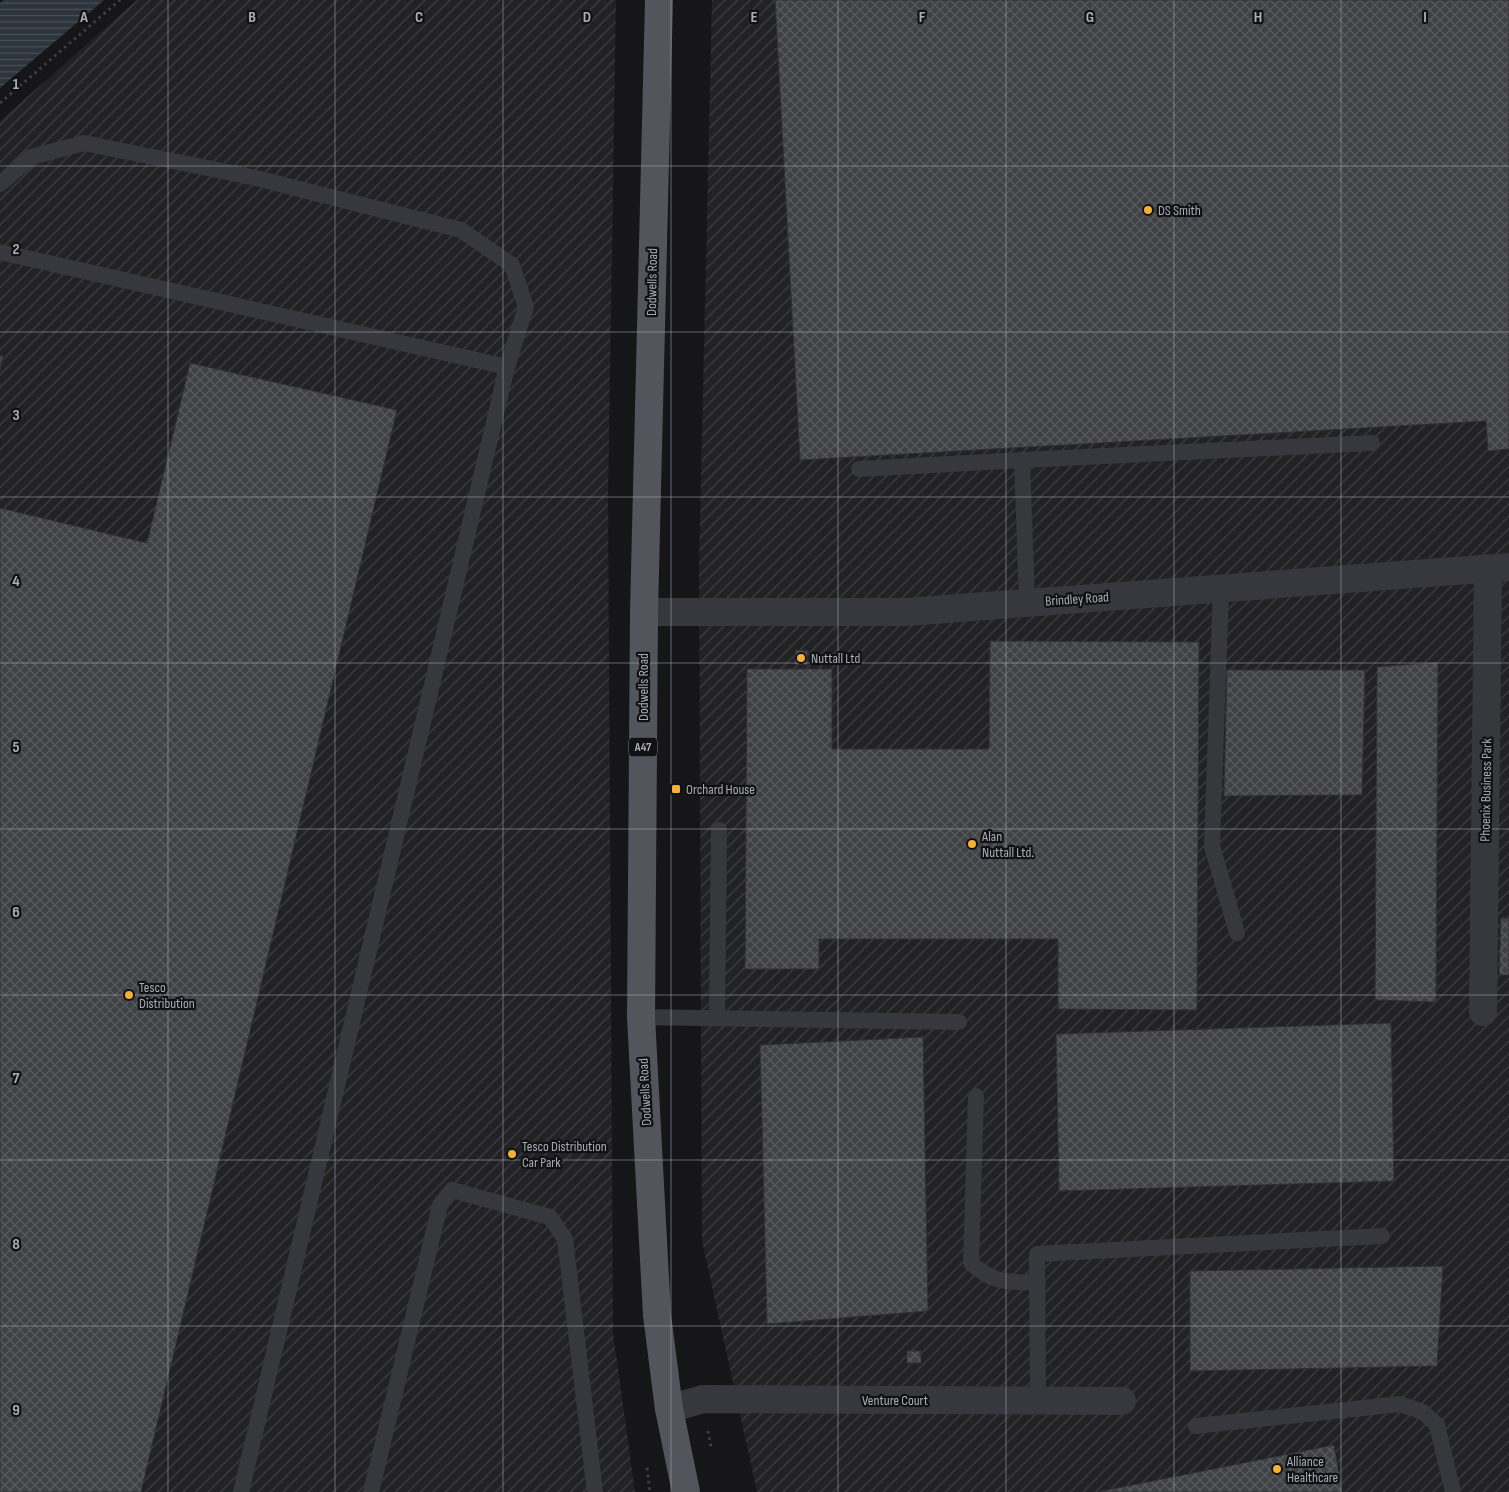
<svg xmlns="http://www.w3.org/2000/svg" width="1509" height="1492" viewBox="0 0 1509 1492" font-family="'Sofia Sans Condensed',sans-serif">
<defs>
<pattern id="industrial-furrows" width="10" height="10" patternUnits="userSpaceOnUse" patternTransform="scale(1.25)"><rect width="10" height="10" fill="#222225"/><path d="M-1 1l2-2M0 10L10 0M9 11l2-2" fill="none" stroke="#3f3f43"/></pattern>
<pattern id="water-rules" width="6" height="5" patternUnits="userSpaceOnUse" patternTransform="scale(1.25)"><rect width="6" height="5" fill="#2c353c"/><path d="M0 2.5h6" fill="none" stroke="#485056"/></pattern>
<pattern id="building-cross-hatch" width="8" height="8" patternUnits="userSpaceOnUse" patternTransform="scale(1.25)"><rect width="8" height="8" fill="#404145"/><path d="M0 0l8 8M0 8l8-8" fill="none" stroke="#595a5e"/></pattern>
</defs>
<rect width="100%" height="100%" fill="#161618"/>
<g fill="url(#industrial-furrows)">
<polygon points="137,0 616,0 608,497 613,1333 635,1492 0,1492 0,121"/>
<polygon points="712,0 1509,0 1509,1492 757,1492 702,1241 699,566"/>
</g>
<polygon fill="url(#water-rules)" points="4,0 104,0 0,88 0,3"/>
<g fill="url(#building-cross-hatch)" stroke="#303034">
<polygon points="775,0 1509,0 1509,449 1488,451 1486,421 800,460"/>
<polygon points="0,355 3,356 0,371"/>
<polygon points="190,363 397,410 141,1492 0,1492 0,508 147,543"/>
<polygon points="990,641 1199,642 1197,1010 1058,1009 1058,939 819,939 819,969 745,969 747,669 832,669 832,749 989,749"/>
<polygon points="796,650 808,651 807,665 794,664"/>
<polygon points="1438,662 1436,1002 1375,1000 1377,667"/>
<polygon points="1227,670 1365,670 1362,795 1224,796"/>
<polygon points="1501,918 1509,918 1509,975 1499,975"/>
<polygon points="1391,1023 1394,1181 1059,1191 1056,1034"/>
<polygon points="923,1037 928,1311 767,1324 760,1045"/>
<polygon points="1443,1266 1437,1366 1190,1371 1190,1271"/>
<rect x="907" y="1351" width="14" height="12"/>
<polygon points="1334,1445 1342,1492 1097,1492"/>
</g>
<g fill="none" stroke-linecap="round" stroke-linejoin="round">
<g stroke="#3d3f44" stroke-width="3" stroke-dasharray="2.5 4" stroke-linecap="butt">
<polyline points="0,103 120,0"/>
<polyline points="708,1431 711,1447"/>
<polyline points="647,1468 650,1492"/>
</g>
<g stroke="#37383d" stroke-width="16">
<polyline points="0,184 31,157 84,143 256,178 461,230 512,265 526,307 507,367"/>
<polyline points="0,252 507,367 241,1492"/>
<polyline points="859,469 1022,460"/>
<polyline points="1221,589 1212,846 1237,933"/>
<polyline points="1027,603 1022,460 1372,443"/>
<polyline points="641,1017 959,1022"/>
<polyline points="717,1018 719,830"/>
<path d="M976,1096l-5,167c25,22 35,18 67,20"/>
<polyline points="1038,1401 1037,1254 1382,1236"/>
<polyline points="1196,1426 1400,1404 1423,1412 1437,1425 1453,1492"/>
<polyline points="371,1492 440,1205 452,1190 550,1217 565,1239 595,1492"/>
</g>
<g stroke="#37383d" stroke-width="28">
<polyline points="644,612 906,612 1509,567"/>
<polyline points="1483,1012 1488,569"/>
<polyline points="669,1409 703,1399 1122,1401"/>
</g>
<polyline stroke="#53555c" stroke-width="28" points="659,0 644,612 641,1017 657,1315 669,1409 686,1492"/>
</g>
<path fill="none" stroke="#a8adb8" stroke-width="1" stroke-opacity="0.55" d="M168,0v1492M335,0v1492M503,0v1492M671,0v1492M838,0v1492M1006,0v1492M1174,0v1492M1341,0v1492M0,166h1509M0,332h1509M0,497h1509M0,663h1509M0,829h1509M0,995h1509M0,1160h1509M0,1326h1509"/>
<g fill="#f2b134" stroke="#111113" stroke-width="2">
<circle cx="1148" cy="210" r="5"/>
<circle cx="801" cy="658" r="5"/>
<rect x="671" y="784" width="10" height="10" rx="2.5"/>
<circle cx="972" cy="844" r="5"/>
<circle cx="129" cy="995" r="5"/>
<circle cx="512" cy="1154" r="5"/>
<circle cx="1277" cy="1469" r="5"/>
</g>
<g text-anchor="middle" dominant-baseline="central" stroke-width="4.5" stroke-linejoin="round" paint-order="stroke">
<rect fill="#111113" stroke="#7b7e86" stroke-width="1" x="629" y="737.5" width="28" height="19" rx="4"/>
<g font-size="12" font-weight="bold" fill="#a8adb8">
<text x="643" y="747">A47</text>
</g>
<g font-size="14" fill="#a8adb8" stroke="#111113" text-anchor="start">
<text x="1158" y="210">DS Smith</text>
<text x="811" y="658">Nuttall Ltd</text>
<text x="686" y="789">Orchard House</text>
<text x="982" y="836">Alan<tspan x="982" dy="16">Nuttall Ltd.</tspan></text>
<text x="139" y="987">Tesco<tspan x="139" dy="16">Distribution</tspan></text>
<text x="522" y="1146">Tesco Distribution<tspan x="522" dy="16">Car Park</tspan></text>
<text x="1287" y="1461">Alliance<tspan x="1287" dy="16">Healthcare</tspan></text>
</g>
<g font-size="14" fill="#a8adb8" stroke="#111113">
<text transform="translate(652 282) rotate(-89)">Dodwells Road</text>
<text transform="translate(1077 599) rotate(-4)">Brindley Road</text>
<text transform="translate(643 687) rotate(-90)">Dodwells Road</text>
<text transform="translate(1486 790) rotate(-89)">Phoenix Business Park</text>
<text transform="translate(645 1092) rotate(-93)">Dodwells Road</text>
<text x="895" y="1400">Venture Court</text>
</g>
</g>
<g font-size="16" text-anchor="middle" font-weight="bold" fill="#a8adb8" stroke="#111113" stroke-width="4.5" stroke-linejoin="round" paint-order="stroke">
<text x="84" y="22">A</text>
<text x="252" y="22">B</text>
<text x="419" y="22">C</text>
<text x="587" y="22">D</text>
<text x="754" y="22">E</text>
<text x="922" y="22">F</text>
<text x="1090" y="22">G</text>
<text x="1258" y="22">H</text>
<text x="1425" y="22">I</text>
<text x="16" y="89">1</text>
<text x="16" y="254">2</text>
<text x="16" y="420">3</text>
<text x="16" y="586">4</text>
<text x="16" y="752">5</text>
<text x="16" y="917">6</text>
<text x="16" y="1083">7</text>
<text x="16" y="1249">8</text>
<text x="16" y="1415">9</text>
</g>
</svg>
